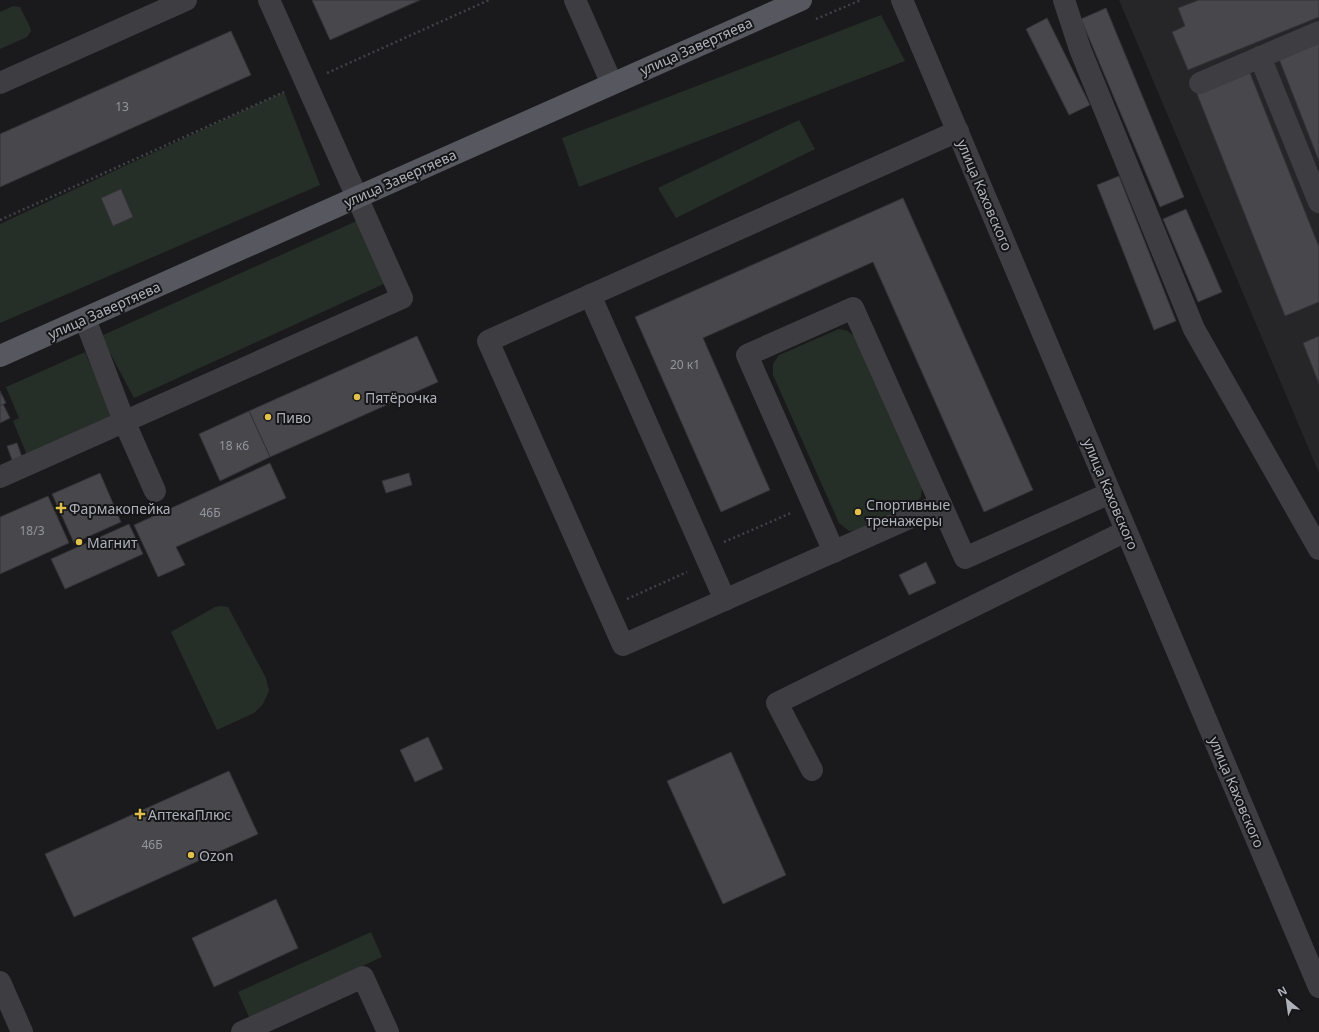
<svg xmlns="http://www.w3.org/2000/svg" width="1319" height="1032" font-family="'Noto Sans',sans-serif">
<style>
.built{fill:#262629}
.green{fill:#262e28}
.building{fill:#47474c;stroke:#343437}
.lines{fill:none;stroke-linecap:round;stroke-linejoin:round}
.path{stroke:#414247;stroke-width:2.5;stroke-dasharray:2 3;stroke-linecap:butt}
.minor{stroke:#3d3d42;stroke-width:22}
.major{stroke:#57585f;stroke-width:22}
.poi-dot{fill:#e1c14c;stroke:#151517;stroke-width:1.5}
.labels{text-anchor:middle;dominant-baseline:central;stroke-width:4;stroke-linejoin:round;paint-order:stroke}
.number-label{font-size:12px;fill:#94969e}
.street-label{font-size:14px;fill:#aeb0ba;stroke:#151517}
.poi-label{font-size:14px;fill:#aeb0ba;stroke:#151517;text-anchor:start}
</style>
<rect width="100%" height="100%" fill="#1a1a1c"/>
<path class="built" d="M1119 0H1319V473Z"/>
<g class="green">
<path d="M13 6 20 7 30 27 31 31 27 37 0 49V12Z"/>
<path d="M881 15 905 61 579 187 562 138Z"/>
<path d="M284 92 320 185 0 323V224Z"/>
<path d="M799 120 815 149 676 218 658 188Z"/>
<path d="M361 219 388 282 134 398 101 336Z"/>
<path d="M839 329 848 331 856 338 922 485 921 497 914 505 860 530 849 531 839 523 773 375V364L779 355Z"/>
<path d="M85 352 115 422 29 460 13 421 19 418 6 387Z"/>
<path d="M221 606 228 607 266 678 269 691 263 704 254 713 217 730 171 632 215 607Z"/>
<path d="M371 932 382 957 249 1017 238 992Z"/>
</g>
<g class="building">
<path d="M312 0H420L330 40Z"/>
<path d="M1199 0H1319V17L1188 70 1172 32 1185 26 1178 8Z"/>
<path d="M1106 8 1184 197 1160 207 1081 19Z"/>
<path d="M1047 18 1090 105 1069 115 1026 29Z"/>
<path d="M231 31 251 75 0 187V134Z"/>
<path d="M1319 43V161L1279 59Z"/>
<path d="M1250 73 1319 247V302L1285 316 1197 94Z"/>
<path d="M1119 176 1176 321 1154 330 1097 185Z"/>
<path d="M121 189 133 217 113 226 101 198Z"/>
<path d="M903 198 1033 490 984 512 873 262 703 338 770 490 721 512 635 317Z"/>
<path d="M1186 209 1222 292 1198 302 1163 219Z"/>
<path d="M417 336 438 382 270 457 249 411Z"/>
<path d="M1319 336V384L1303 343Z"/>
<path d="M0 391 6 403 0 406Z"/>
<path d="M3 404 10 418 0 423V406Z"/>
<path d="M249 411 270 457 220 481 199 434Z"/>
<path d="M17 443 22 457 12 460 7 446Z"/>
<path d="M270 463 286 498 176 547 185 565 158 577 134 525Z"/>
<path d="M100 473 121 522 74 543 52 494Z"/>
<path d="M409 473 412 485 386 493 382 481Z"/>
<path d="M48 496 69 543 0 574V517Z"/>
<path d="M129 524 143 554 65 589 51 559Z"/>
<path d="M926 562 936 583 909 595 899 575Z"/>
<path d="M428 737 443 769 415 782 400 750Z"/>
<path d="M731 752 786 875 723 904 667 781Z"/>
<path d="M229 771 258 834 74 917 45 854Z"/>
<path d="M276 899 298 948 214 987 192 938Z"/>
</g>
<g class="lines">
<g class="path">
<path d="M816 19 861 0"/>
<path d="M327 73 489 0"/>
<path d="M0 220 284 92"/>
<path d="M724 542 791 513"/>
<path d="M627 599 687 572"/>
</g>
<g class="minor">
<path d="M575 0 612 84"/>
<path d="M902 0 1319 987"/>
<path d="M1064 0 1080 49 1194 329 1319 549"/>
<path d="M1260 57 1319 202"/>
<path d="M0 83 186 0"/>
<path d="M1200 83 1319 32"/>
<path d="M590 295 725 600"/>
<path d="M85 319 124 421 155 491"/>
<path d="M0 477 402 298 269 0"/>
<path d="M941 504 623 645 488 341 958 131"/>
<path d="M834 552 747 355 853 308 965 558 1110 493"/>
<path d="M812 770 777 703 1126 531"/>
<path d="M0 982 22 1032"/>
<path d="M242 1032 363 977 388 1032"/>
</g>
<path class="major" d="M0 356 801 0"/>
</g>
<g class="poi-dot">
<circle cx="357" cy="397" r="4"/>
<circle cx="268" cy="417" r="4"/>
<path d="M59 502h4v4h4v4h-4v4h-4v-4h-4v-4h4z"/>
<circle cx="858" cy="512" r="4"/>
<circle cx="79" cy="542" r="4"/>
<path d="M138 808h4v4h4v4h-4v4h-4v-4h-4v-4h4z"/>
<circle cx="191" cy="855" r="4"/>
</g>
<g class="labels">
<g class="number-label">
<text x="122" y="106">13</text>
<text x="685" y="364">20 к1</text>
<text x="234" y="445">18 к6</text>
<text x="210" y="512">46Б</text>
<text x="32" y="530">18/3</text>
<text x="152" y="844">46Б</text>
</g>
<g class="street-label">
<text transform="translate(696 46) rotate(-24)">улица Завертяева</text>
<text transform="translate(400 178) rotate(-24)">улица Завертяева</text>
<text transform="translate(985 195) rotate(67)">улица Каховского</text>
<text transform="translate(104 310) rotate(-24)">улица Завертяева</text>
<text transform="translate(1111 494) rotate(67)">улица Каховского</text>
<text transform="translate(1237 792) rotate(67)">улица Каховского</text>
</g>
<g class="poi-label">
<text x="365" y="397">Пятёрочка</text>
<text x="276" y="417">Пиво</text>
<text x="866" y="504">Спортивные<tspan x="866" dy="16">тренажеры</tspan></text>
<text x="69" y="508">Фармакопейка</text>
<text x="87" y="542">Магнит</text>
<text x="148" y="814">АптекаПлюс</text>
<text x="199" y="855">Ozon</text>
</g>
</g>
<g transform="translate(1287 1000) rotate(331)" stroke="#151517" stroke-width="3" paint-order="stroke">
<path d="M0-3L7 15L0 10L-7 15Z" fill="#aeb0ba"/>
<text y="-6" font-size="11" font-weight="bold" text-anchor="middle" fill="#aeb0ba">N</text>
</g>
</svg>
